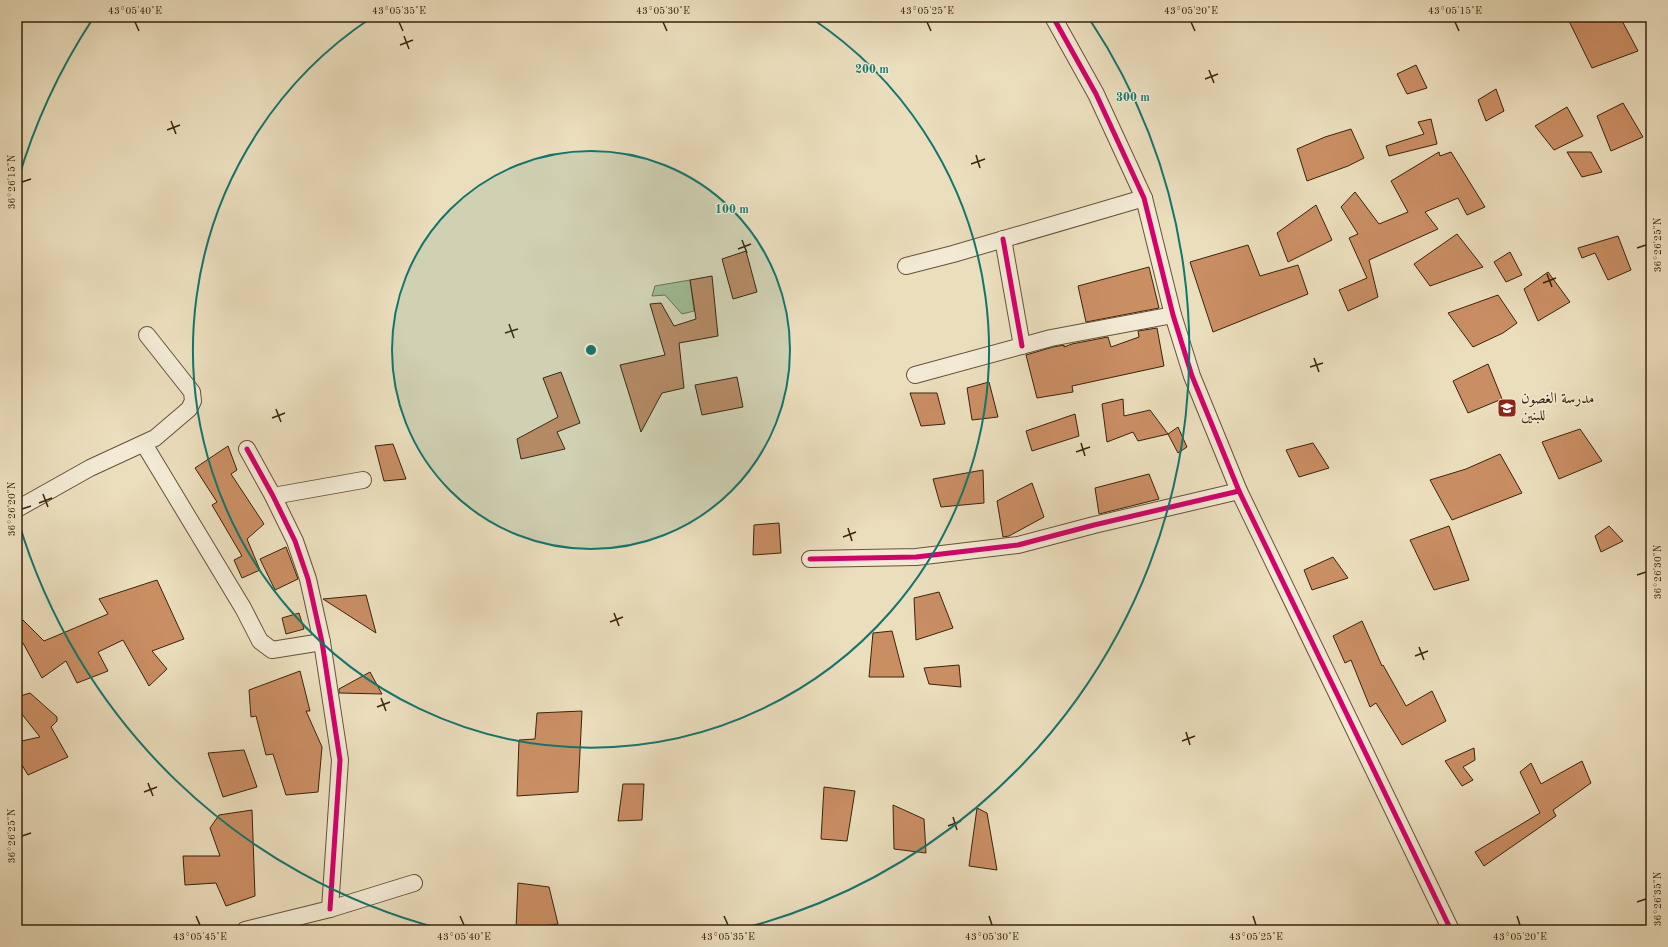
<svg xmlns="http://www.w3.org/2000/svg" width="1668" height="947" font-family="'Old Standard TT',Amiri,serif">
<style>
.green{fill:#b1c296;stroke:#767250}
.building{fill:#ca8e63;stroke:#3a230b}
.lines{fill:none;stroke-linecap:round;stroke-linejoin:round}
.minor-casing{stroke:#665238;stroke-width:18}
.minor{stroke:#f2ead4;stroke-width:16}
.cycleway-casing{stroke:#f2ead4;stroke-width:8}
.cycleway{stroke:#d6006c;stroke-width:5}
.ticks{fill:none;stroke:#3a230b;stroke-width:1.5}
.ring{fill:none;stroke:#0f766e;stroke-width:2}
.labels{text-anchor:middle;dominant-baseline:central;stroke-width:3;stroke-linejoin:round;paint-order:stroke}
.poi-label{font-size:15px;fill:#3a230b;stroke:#f2ead4;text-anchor:start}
.centre{fill:#0f766e;stroke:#f2ead4;stroke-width:2}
.ring-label{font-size:12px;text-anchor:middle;font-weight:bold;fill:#0f766e;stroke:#f2ead4;stroke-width:3;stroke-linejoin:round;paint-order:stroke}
.neatline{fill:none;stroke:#3a230b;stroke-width:1.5}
.ticks-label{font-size:10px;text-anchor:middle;fill:#3a230b}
</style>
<rect width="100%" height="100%" fill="#ebdebd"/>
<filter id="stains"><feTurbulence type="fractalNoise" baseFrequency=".005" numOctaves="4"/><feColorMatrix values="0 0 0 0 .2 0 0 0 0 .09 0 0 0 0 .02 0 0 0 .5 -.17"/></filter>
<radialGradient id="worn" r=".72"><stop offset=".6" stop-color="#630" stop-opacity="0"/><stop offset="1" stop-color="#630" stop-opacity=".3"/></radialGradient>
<path class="green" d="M690 280 694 311 682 314 665 295 652 296 655 286Z"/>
<g class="building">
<path d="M1567 17H1620L1638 51 1592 68Z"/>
<path d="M1416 65 1427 88 1407 94 1397 74Z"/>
<path d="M1496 89 1504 111 1486 121 1478 100Z"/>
<path d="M1623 103 1643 137 1611 151 1597 116Z"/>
<path d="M1567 107 1583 136 1554 150 1535 126Z"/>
<path d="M1431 119 1437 144 1389 156 1386 146 1424 134 1418 122Z"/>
<path d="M1351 129 1364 158 1348 166 1307 181 1297 149 1325 137Z"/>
<path d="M1439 152 1440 156 1451 152 1485 207 1467 215 1458 198 1425 212 1438 229 1369 260 1378 297 1348 311 1339 290 1367 278 1349 238 1358 234 1341 207 1355 192 1379 224 1408 212 1391 181Z"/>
<path d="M1567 152H1591L1602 172 1582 177Z"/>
<path d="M1316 205 1332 240 1288 262 1277 233Z"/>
<path d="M1457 234 1483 267 1430 286 1414 264Z"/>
<path d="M1618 236 1631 270 1608 280 1595 253 1582 258 1578 248Z"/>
<path d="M1248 245 1260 276 1298 265 1308 294 1213 332 1190 262Z"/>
<path d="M746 251 757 292 733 299 722 259Z"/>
<path d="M1510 252 1522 275 1506 282 1494 262Z"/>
<path d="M1149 267 1159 308 1086 322 1078 286Z"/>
<path d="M1548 272 1570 302 1538 321 1524 289Z"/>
<path d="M712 276 718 336 679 343 684 388 662 393 641 432 620 365 665 355 650 304 661 303 674 326 696 319 690 280Z"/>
<path d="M1498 295 1517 323 1503 333 1473 347 1448 313Z"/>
<path d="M1157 328 1164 366 1072 386 1073 392 1037 398 1026 355 1053 347 1064 345V347L1072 344 1108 337 1111 347 1139 337 1138 331Z"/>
<path d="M1488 364 1502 399 1468 413 1453 381Z"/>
<path d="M561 372 580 423 557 432 565 449 521 459 517 439 558 417 543 378Z"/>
<path d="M737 377 743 407 702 415 695 385Z"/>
<path d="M989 382 998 417 972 420 967 388Z"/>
<path d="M910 393H937L945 424 921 426Z"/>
<path d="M1123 399 1124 416 1150 410 1168 434 1138 441 1133 432 1107 442 1102 404Z"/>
<path d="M1075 414 1079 436 1032 451 1026 431Z"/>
<path d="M1178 427 1187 447 1178 453 1168 434Z"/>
<path d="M1580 429 1602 461 1559 479 1542 442Z"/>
<path d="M1313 443 1329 468 1299 477 1286 450Z"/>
<path d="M393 444 406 479 384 481 375 446Z"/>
<path d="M228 446 237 470 231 474 264 524 247 539 260 570 242 578 234 560 242 556 212 505 217 502 195 468Z"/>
<path d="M1500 454 1522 493 1452 520 1430 480 1466 469Z"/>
<path d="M983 470 984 503 941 507 933 479Z"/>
<path d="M1149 474 1159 499 1099 514 1095 488Z"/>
<path d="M1032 483 1044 517 1009 536 1003 537 997 501Z"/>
<path d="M779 523 781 553 753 555 754 525Z"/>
<path d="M1449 526 1469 580 1434 590 1410 540Z"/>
<path d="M1609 526 1623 541 1601 552 1595 536Z"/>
<path d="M286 547 298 579 275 590 260 559Z"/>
<path d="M1333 557 1348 578 1312 590 1304 570Z"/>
<path d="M157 580 184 639 152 651 167 669 149 686 123 640 98 652 108 671 77 683 66 661 42 678 23 643 17 648V624L23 620 44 641 108 614 99 599Z"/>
<path d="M939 592 953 628 916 640 914 598Z"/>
<path d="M366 595 376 633 323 599Z"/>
<path d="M299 613 304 629 286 634 282 618Z"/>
<path d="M1362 621 1382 666 1383 665 1406 706 1432 691 1446 721 1402 745 1376 703 1370 707 1351 660 1345 663 1333 636Z"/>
<path d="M892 631 904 677H869L873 633Z"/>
<path d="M959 665 961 687 929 684 924 668Z"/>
<path d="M300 671 310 711H306L322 747 318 792 286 795 273 754 266 755 256 716 251 717 249 690Z"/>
<path d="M370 672 382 694 339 693V689Z"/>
<path d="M30 693 57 717V721L51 727 68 757 28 775 17 757V742L40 737 17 708V697Z"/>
<path d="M582 711 578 792 517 796 519 740 535 739 537 713Z"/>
<path d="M1474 748 1475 760 1463 767 1473 780 1462 786 1445 761Z"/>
<path d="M244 750 257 787 223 797 208 753Z"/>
<path d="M1582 761 1591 783 1553 810 1556 816 1484 866 1475 852 1540 813 1520 772 1531 763 1541 784Z"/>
<path d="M623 784H644L642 820 618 821Z"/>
<path d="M824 787 855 791 847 841 821 839Z"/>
<path d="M893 805 924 819 926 853 894 849Z"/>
<path d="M977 808 987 813 997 870 969 866Z"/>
<path d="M252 810 255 896 226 906 216 883 185 885 183 856H220L210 828 219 815Z"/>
<path d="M518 883 549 887 558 924 516 929Z"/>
</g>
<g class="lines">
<defs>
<g id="minor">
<path d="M1053 17 1096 94 1144 198 1173 315 1192 376 1239 491 1451 930"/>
<path d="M1003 239 1022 346"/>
<path d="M906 266 953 254 1144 198"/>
<path d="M915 375 1051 338 1173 315"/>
<path d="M144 444 243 608 260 641 272 650 322 642"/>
<path d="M247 449 273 496 295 541 308 579 322 642 340 760 330 909"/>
<path d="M273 496 363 480"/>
<path d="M17 509 90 468 155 438 189 409 193 401 192 392 147 335"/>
<path d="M810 559 916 557 1018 545 1094 525 1239 491"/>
<path d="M245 930 330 909 414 883"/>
</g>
</defs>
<use href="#minor" class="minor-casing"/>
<use href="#minor" class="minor"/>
<defs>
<g id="cycleway">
<path d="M1053 17 1096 94 1144 198 1173 315 1192 376 1239 491 1451 930"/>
<path d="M1003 239 1022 346"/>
<path d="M247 449 273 496 295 541 308 579 322 642 340 760 330 909"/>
<path d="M810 559 916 557 1018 545 1094 525 1239 491"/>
</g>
</defs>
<use href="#cycleway" class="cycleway-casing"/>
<use href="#cycleway" class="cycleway"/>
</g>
<path class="ticks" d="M135 22 139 31M399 22 403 31M663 22 667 31M927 22 931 31M1191 22 1195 31M1455 22 1459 31M404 36 409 49M400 45 413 40M1209 70 1214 83M1205 79 1218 74M171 121 176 134M167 130 180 125M976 155 980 168M971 164 985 159M22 182 31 179M742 240 747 253M1637 248 1646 245M738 249 751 244M1547 274 1552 287M1543 283 1556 278M509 324 514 338M505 333 518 329M1314 358 1319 372M1310 367 1323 363M276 409 281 422M272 418 285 413M1081 443 1085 456M1076 452 1090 447M43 494 48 507M39 503 52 498M22 509 31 506M848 528 852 541M843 537 856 532M1637 575 1646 572M614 613 619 626M610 622 623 617M1419 647 1424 660M1415 656 1428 651M381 698 386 711M377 707 390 702M1186 732 1190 745M1182 741 1195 736M148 783 153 796M144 792 157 787M953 817 957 830M948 826 961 821M22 836 31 833M1637 902 1646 899M196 916 200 925M460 916 464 925M724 916 728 925M989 916 992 925M1253 916 1256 925M1517 916 1520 925"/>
<circle cx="591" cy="350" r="199" fill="#0f766e" fill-opacity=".12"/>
<g class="ring">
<circle cx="591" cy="350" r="199"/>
<path d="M811 18A398 398 0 1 1 371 18"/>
<path d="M441 929A598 598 0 0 1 18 520M18 180A598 598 0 0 1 92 20M1090 20A598 598 0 0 1 741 929"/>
</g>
<defs>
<symbol id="school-square" viewBox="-11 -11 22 22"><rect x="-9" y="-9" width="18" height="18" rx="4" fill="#8f2418" stroke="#f2ead4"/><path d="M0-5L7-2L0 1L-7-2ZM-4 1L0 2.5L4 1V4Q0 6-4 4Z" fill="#fff"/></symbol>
</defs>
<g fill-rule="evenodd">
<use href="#school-square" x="1496" y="397" width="22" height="22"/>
</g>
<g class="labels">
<g class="poi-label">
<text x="1521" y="399">مدرسة الغصون<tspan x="1521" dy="17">للبنين</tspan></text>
</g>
</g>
<circle cx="591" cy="350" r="6" class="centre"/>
<g class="ring-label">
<text x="872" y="73">200 m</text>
<text x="1133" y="101">300 m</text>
<text x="732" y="213">100 m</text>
</g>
<rect width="1668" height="947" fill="none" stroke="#ebdebd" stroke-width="44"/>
<rect x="22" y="22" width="1624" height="903" class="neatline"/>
<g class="ticks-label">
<text x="135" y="14">43°05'40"E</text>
<text x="399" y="14">43°05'35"E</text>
<text x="663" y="14">43°05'30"E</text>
<text x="927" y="14">43°05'25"E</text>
<text x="1191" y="14">43°05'20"E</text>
<text x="1455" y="14">43°05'15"E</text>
<text transform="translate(11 182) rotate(-90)" y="4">36°26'15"N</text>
<text transform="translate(1657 245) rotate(-90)" y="4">36°26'25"N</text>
<text transform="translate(11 509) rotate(-90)" y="4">36°26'20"N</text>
<text transform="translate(1657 572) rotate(-90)" y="4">36°26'30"N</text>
<text transform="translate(11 836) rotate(-90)" y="4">36°26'25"N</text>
<text transform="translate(1657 899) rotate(-90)" y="4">36°26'35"N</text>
<text x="200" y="940">43°05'45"E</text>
<text x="464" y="940">43°05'40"E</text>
<text x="728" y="940">43°05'35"E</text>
<text x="992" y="940">43°05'30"E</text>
<text x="1256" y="940">43°05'25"E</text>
<text x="1520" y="940">43°05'20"E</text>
</g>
<rect width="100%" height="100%" filter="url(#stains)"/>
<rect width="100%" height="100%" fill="url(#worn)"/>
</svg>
